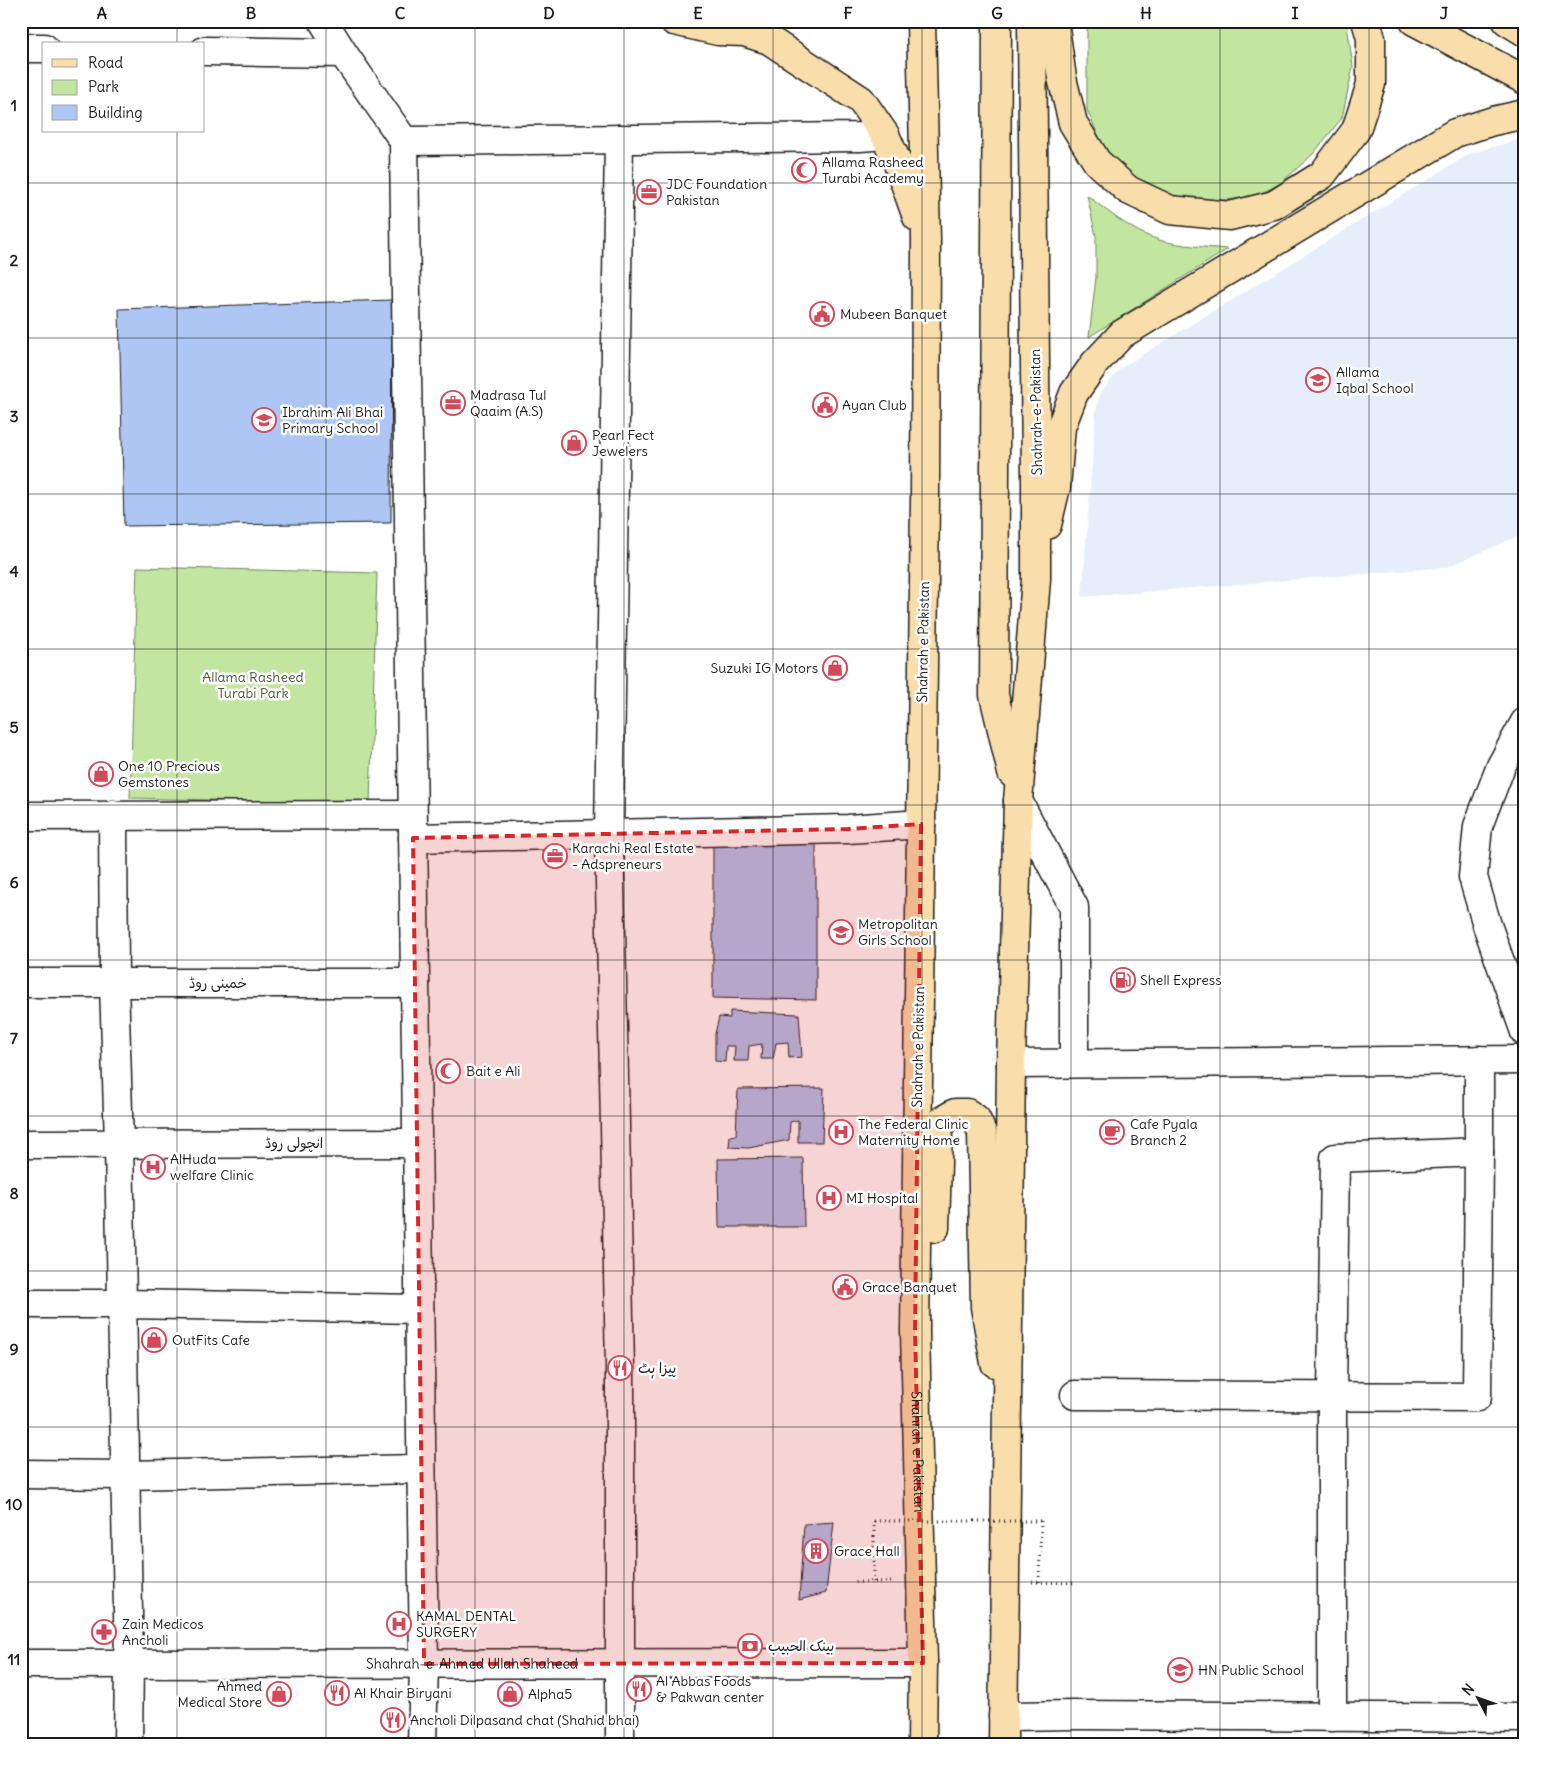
<svg xmlns="http://www.w3.org/2000/svg" width="1546" height="1765" font-family="Delius,'Playpen Sans Arabic',sans-serif">
<style>
.built{fill:#e6eefb}
.green{fill:#c2e6a0;stroke:#6f815e}
.building{fill:#adc6f3;stroke:#1c1c1c}
.lines{fill:none;stroke-linecap:round;stroke-linejoin:round}
.minor-casing{stroke:#1c1c1c;stroke-width:31}
.major-casing{stroke:#1c1c1c;stroke-width:31}
.highway-casing{stroke:#1c1c1c;stroke-width:31}
.path{stroke:#1c1c1c;stroke-width:3;stroke-dasharray:1 4;stroke-linecap:butt}
.minor{stroke:#fff;stroke-width:28}
.major{stroke:#f9deab;stroke-width:28}
.highway{stroke:#f9deab;stroke-width:28}
.path-bridge{stroke:#1c1c1c;stroke-width:3;stroke-dasharray:1 4;stroke-linecap:butt}
.marked{fill:#d62828;fill-opacity:0.2;stroke:#d62828;stroke-width:4;stroke-dasharray:10 6;stroke-linejoin:round}
.grid{fill:none;stroke:#1c1c1c;stroke-width:1;stroke-opacity:0.55}
.labels{text-anchor:middle;dominant-baseline:central;stroke-width:5;stroke-linejoin:round;paint-order:stroke}
.poi-label{font-size:14px;fill:#1c1c1c;stroke:#fff;text-anchor:start}
.street-label{font-size:14px;fill:#1c1c1c;stroke:#fff}
.park-label{font-size:14px;fill:#4e5944;stroke:#fff}
.neatline{fill:none;stroke:#1c1c1c;stroke-width:2}
.grid-label{font-size:16px;text-anchor:middle;font-weight:bold;fill:#1c1c1c}
</style>
<rect width="100%" height="100%" fill="#fff"/>
<filter id="ink" filterUnits="userSpaceOnUse"><feTurbulence type="fractalNoise" baseFrequency=".02" numOctaves="2"/><feDisplacementMap in="SourceGraphic" scale="10" xChannelSelector="R" yChannelSelector="G"/><feConvolveMatrix kernelMatrix="1 2 1 2 8 2 1 2 1" color-interpolation-filters="sRGB"/></filter>
<g filter="url(#ink)">
<path class="built" d="M1525 138V533L1447 567 1082 597 1096 410 1101 392 1121 368 1471 153Z"/>
<g class="green">
<path d="M1087 21H1345L1347 24 1353 67 1342 118 1314 153 1280 184 1255 196 1226 200H1187L1155 191 1123 170 1103 146 1087 110Z"/>
<path d="M1087 195C1108 212 1133 232 1159 240 1181 246 1206 247 1228 249L1089 337 1096 277V236Z"/>
<path d="M137 567 377 573 370 804 130 798Z"/>
</g>
<g class="building">
<path d="M194 21H269L264 26Z"/>
<path d="M392 300 391 523 124 526 119 309Z"/>
<path d="M816 838V1000L713 998V844Z"/>
<path d="M730 1011 799 1014 802 1057 789 1058 788 1042 776 1043 773 1059H761L762 1044 749 1046 748 1061H734L735 1046H726L725 1062 715 1061V1034L719 1017 730 1018Z"/>
<path d="M824 1088 822 1142H798V1120L790 1122 789 1140 749 1148 729 1147 730 1136 736 1135 738 1089Z"/>
<path d="M803 1158 804 1227H719L718 1159Z"/>
<path d="M834 1522 826 1593 799 1600 804 1524Z"/>
</g>
<g class="lines">
<defs>
<g id="minor">
<path d="M323 21 343 53 404 141 860 137 885 135"/>
<path d="M21 48H44"/>
<path d="M204 51 343 53"/>
<path d="M619 139 609 834 620 1368V1744"/>
<path d="M404 141 424 1664 422 1744"/>
<path d="M1525 722 1501 766 1478 826 1473 877 1487 925 1525 1032"/>
<path d="M1018 801 1074 907V1063"/>
<path d="M113 815 114 983 119 1144 129 1664 128 1744"/>
<path d="M21 816 412 815"/>
<path d="M413 838 848 829 921 824"/>
<path d="M21 983H415"/>
<path d="M1011 1064 1525 1060"/>
<path d="M21 1144 417 1143"/>
<path d="M21 1304H122L419 1309"/>
<path d="M1075 1395 1477 1397 1479 1152"/>
<path d="M21 1474 125 1475 421 1469"/>
<path id="s1" d="M21 1664 923 1663"/>
<path d="M1003 1716 1074 1715 1525 1718"/>
<path d="M1332 1717V1396L1335 1158 1479 1152V1060"/>
</g>
<g id="major">
<path d="M1414 21 1525 80"/>
<path d="M1507 21 1525 32"/>
</g>
<g id="highway">
<path d="M674 21 718 31 744 32 769 40 861 100 885 135 898 164 917 217"/>
<path id="s2" d="M921 21 926 240 925 500 915 1331 923 1663 922 1744"/>
<path d="M997 21 994 695 1012 773"/>
<path d="M1054 21 1062 78 1073 123 1097 162 1128 190 1170 210 1230 216 1274 205 1322 175 1356 130 1371 84V38L1366 21"/>
<path d="M1047 525 1056 487 1061 427 1074 393 1095 363 1122 334 1455 133 1493 121 1525 114"/>
<path d="M935 1228 938 1131 943 1120 955 1113H967L976 1119 982 1132 985 1307 995 1363"/>
<path d="M1003 1744 1011 1064 1018 801 1036 579V480L1032 21"/>
</g>
</defs>
<use href="#minor" class="minor-casing"/>
<use href="#major" class="major-casing"/>
<use href="#highway" class="highway-casing"/>
<g class="path">
<path d="M874 1521V1582"/>
<path d="M855 1582H894"/>
<path d="M1032 1582 1074 1583"/>
<path d="M1039 1582 1041 1521"/>
</g>
<use href="#minor" class="minor"/>
<use href="#major" class="major"/>
<use href="#highway" class="highway"/>
<path class="path-bridge" d="M874 1521H1041"/>
</g>
</g>
<path class="marked" d="M921 824 915 1331 923 1663 424 1664 413 838 848 829Z"/>
<path class="grid" d="M177 21V44M326 21V1744M475 21V1744M624 21V1744M773 21V1744M922 21V1744M1071 21V1744M1220 21V1744M1369 21V1744M177 131V1744M21 183H1525M21 338H1525M21 494H1525M21 649H1525M21 805H1525M21 960H1525M21 1116H1525M21 1271H1525M21 1427H1525M21 1582H1525"/>
<defs>
<symbol id="mosque-ring" viewBox="-11 -11 22 22"><circle r="9.5" fill="#fff" stroke="#d1495b" stroke-width="1.5"/><path d="M3.5-4.9A6 6 0 1 0 3.5 4.9A5 5 0 1 1 3.5-4.9Z" fill="#d1495b"/></symbol>
<symbol id="office-ring" viewBox="-11 -11 22 22"><circle r="9.5" fill="#fff" stroke="#d1495b" stroke-width="1.5"/><path d="M-6-3h4V-5.5h4V-3h4V5H-6ZM-1-4.5V-3h2v-1.5ZM-6 0V1H6V0Z" fill="#d1495b"/></symbol>
<symbol id="civic-ring" viewBox="-11 -11 22 22"><circle r="9.5" fill="#fff" stroke="#d1495b" stroke-width="1.5"/><path d="M-.6-6.5H3V-4.5H.6V-3L4-1V1h2V6H-6V1h2V-1L-.6-3ZM-1.2 2.5V6h2.4V2.5Z" fill="#d1495b"/></symbol>
<symbol id="school-ring" viewBox="-11 -11 22 22"><circle r="9.5" fill="#fff" stroke="#d1495b" stroke-width="1.5"/><path d="M0-5L7-2L0 1L-7-2ZM-4 1L0 2.5L4 1V4Q0 6-4 4Z" fill="#d1495b"/></symbol>
<symbol id="shop-ring" viewBox="-11 -11 22 22"><circle r="9.5" fill="#fff" stroke="#d1495b" stroke-width="1.5"/><path d="M-5-2.5h2.3a2.7 3.5 0 0 1 5.4 0H5L5.5 6h-11ZM-1.5-2.5h3a1.5 2.3 0 0 0-3 0Z" fill="#d1495b"/></symbol>
<symbol id="fuel-ring" viewBox="-11 -11 22 22"><circle r="9.5" fill="#fff" stroke="#d1495b" stroke-width="1.5"/><path d="M-5.5-6h7V0h2V4h1.3V-2.5L3-4.5l.8-.8L6-3V5H2.5V1h-1V6h-7ZM-4.2-4.7v3.2H.2V-4.7Z" fill="#d1495b"/></symbol>
<symbol id="hospital-ring" viewBox="-11 -11 22 22"><circle r="9.5" fill="#fff" stroke="#d1495b" stroke-width="1.5"/><path d="M-5-5h3v3.5h4V-5h3V5h-3V1.5h-4V5h-3Z" fill="#d1495b"/></symbol>
<symbol id="cafe-ring" viewBox="-11 -11 22 22"><circle r="9.5" fill="#fff" stroke="#d1495b" stroke-width="1.5"/><path d="M-5.5-4.5H6V0H3Q3 3.5 0 3.5H-2.5Q-5.5 3.5-5.5 0ZM3-3.2v2h1.7v-2ZM-6 4.5H4V6H-6Z" fill="#d1495b"/></symbol>
<symbol id="restaurant-ring" viewBox="-11 -11 22 22"><circle r="9.5" fill="#fff" stroke="#d1495b" stroke-width="1.5"/><path d="M-5-6h1v4h1v-4h1v4h1v-4h1v5L-1.5 .5V6h-2V.5L-5-1ZM5-6V6H3V1.5H1.5Q1.5-4 5-6Z" fill="#d1495b"/></symbol>
<symbol id="building-ring" viewBox="-11 -11 22 22"><circle r="9.5" fill="#fff" stroke="#d1495b" stroke-width="1.5"/><path d="M-4-6H4V6H1V3H-1V6H-4ZM-2.5-4.3h1.7v1.8h-1.7ZM.8-4.3h1.7v1.8H.8ZM-2.5-1h1.7V.8h-1.7ZM.8-1h1.7V.8H.8Z" fill="#d1495b"/></symbol>
<symbol id="pharmacy-ring" viewBox="-11 -11 22 22"><circle r="9.5" fill="#fff" stroke="#d1495b" stroke-width="1.5"/><path d="M-2-6h4v4h4v4h-4v4h-4v-4h-4v-4h4Z" fill="#d1495b"/></symbol>
<symbol id="bank-ring" viewBox="-11 -11 22 22"><circle r="9.5" fill="#fff" stroke="#d1495b" stroke-width="1.5"/><path d="M-6-4H6V4H-6ZM0-2.3a2.3 2.3 0 1 0 0 4.6a2.3 2.3 0 1 0 0-4.6Z" fill="#d1495b"/></symbol>
</defs>
<g fill-rule="evenodd">
<use href="#mosque-ring" x="790" y="156" width="28" height="28"/>
<use href="#office-ring" x="635" y="178" width="28" height="28"/>
<use href="#civic-ring" x="808" y="300" width="28" height="28"/>
<use href="#school-ring" x="1304" y="366" width="28" height="28"/>
<use href="#office-ring" x="439" y="389" width="28" height="28"/>
<use href="#civic-ring" x="811" y="391" width="28" height="28"/>
<use href="#school-ring" x="250" y="406" width="28" height="28"/>
<use href="#shop-ring" x="560" y="429" width="28" height="28"/>
<use href="#shop-ring" x="821" y="654" width="28" height="28"/>
<use href="#shop-ring" x="87" y="760" width="28" height="28"/>
<use href="#office-ring" x="541" y="842" width="28" height="28"/>
<use href="#school-ring" x="827" y="918" width="28" height="28"/>
<use href="#fuel-ring" x="1109" y="966" width="28" height="28"/>
<use href="#mosque-ring" x="434" y="1057" width="28" height="28"/>
<use href="#hospital-ring" x="827" y="1118" width="28" height="28"/>
<use href="#cafe-ring" x="1098" y="1118" width="28" height="28"/>
<use href="#hospital-ring" x="139" y="1153" width="28" height="28"/>
<use href="#hospital-ring" x="815" y="1184" width="28" height="28"/>
<use href="#civic-ring" x="831" y="1273" width="28" height="28"/>
<use href="#shop-ring" x="140" y="1326" width="28" height="28"/>
<use href="#restaurant-ring" x="606" y="1354" width="28" height="28"/>
<use href="#building-ring" x="802" y="1537" width="28" height="28"/>
<use href="#hospital-ring" x="385" y="1610" width="28" height="28"/>
<use href="#pharmacy-ring" x="90" y="1618" width="28" height="28"/>
<use href="#bank-ring" x="736" y="1632" width="28" height="28"/>
<use href="#school-ring" x="1166" y="1656" width="28" height="28"/>
<use href="#restaurant-ring" x="625" y="1675" width="28" height="28"/>
<use href="#restaurant-ring" x="323" y="1679" width="28" height="28"/>
<use href="#shop-ring" x="265" y="1680" width="28" height="28"/>
<use href="#shop-ring" x="496" y="1680" width="28" height="28"/>
<use href="#restaurant-ring" x="379" y="1706" width="28" height="28"/>
</g>
<g class="labels">
<g class="poi-label">
<text x="822" y="162">Allama Rasheed<tspan x="822" dy="16">Turabi Academy</tspan></text>
<text x="666" y="184">JDC Foundation<tspan x="666" dy="16">Pakistan</tspan></text>
<text x="840" y="314">Mubeen Banquet</text>
<text x="1336" y="372">Allama<tspan x="1336" dy="16">Iqbal School</tspan></text>
<text x="470" y="395">Madrasa Tul<tspan x="470" dy="16">Qaaim (A.S)</tspan></text>
<text x="842" y="405">Ayan Club</text>
<text x="282" y="412">Ibrahim Ali Bhai<tspan x="282" dy="16">Primary School</tspan></text>
<text x="592" y="435">Pearl Fect<tspan x="592" dy="16">Jewelers</tspan></text>
<text x="818" y="668" text-anchor="end">Suzuki IG Motors</text>
<text x="118" y="766">One 10 Precious<tspan x="118" dy="16">Gemstones</tspan></text>
<text x="572" y="848">Karachi Real Estate<tspan x="572" dy="16">- Adspreneurs</tspan></text>
<text x="858" y="924">Metropolitan<tspan x="858" dy="16">Girls School</tspan></text>
<text x="1140" y="980">Shell Express</text>
<text x="466" y="1071">Bait e Ali</text>
<text x="858" y="1124">The Federal Clinic<tspan x="858" dy="16">Maternity Home</tspan></text>
<text x="1130" y="1124">Cafe Pyala<tspan x="1130" dy="16">Branch 2</tspan></text>
<text x="170" y="1159">AlHuda<tspan x="170" dy="16">welfare Clinic</tspan></text>
<text x="846" y="1198">MI Hospital</text>
<text x="862" y="1287">Grace Banquet</text>
<text x="172" y="1340">OutFits Cafe</text>
<text x="638" y="1368">پیزا ہٹ</text>
<text x="834" y="1551">Grace Hall</text>
<text x="416" y="1616">KAMAL DENTAL<tspan x="416" dy="16">SURGERY</tspan></text>
<text x="122" y="1624">Zain Medicos<tspan x="122" dy="16">Ancholi</tspan></text>
<text x="768" y="1646">بينک الحبيب</text>
<text x="1198" y="1670">HN Public School</text>
<text x="656" y="1681">Al Abbas Foods<tspan x="656" dy="16">&amp; Pakwan center</tspan></text>
<text x="262" y="1686" text-anchor="end">Ahmed<tspan x="262" dy="16">Medical Store</tspan></text>
<text x="354" y="1693">Al Khair Biryani</text>
<text x="528" y="1694">Alpha5</text>
<text x="410" y="1720">Ancholi Dilpasand chat (Shahid bhai)</text>
</g>
<g class="street-label">
<text transform="translate(1036 412) rotate(-91)">Shahrah-e-Pakistan</text>
<text transform="translate(923 642) rotate(-89)">Shahrah e Pakistan</text>
<text x="218" y="983">خمینی روڈ</text>
<text transform="translate(918 1047) rotate(-89)">Shahrah e Pakistan</text>
<text x="294" y="1143">انچولی روڈ</text>
<text stroke="none"><textPath href="#s2" startOffset="1431">Shahrah e Pakistan</textPath></text>
<text stroke="none"><textPath href="#s1" startOffset="451">Shahrah-e-Ahmed Ullah Shaheed</textPath></text>
</g>
<g class="park-label">
<text x="253" y="677">Allama Rasheed<tspan x="253" dy="16">Turabi Park</tspan></text>
</g>
</g>
<rect width="1546" height="1765" fill="none" stroke="#fff" stroke-width="55"/>
<rect x="42" y="42" width="162" height="90" fill="#ffffff" stroke="#a4a4a4"/>
<rect x="52" y="59" width="25" height="8" fill="#f9deab" stroke="#a4a4a4"/>
<text x="88" y="68" font-size="15" fill="#1c1c1c">Road</text>
<rect x="52" y="80" width="25" height="15" fill="#c2e6a0" stroke="#a4a4a4"/>
<text x="88" y="92" font-size="15" fill="#1c1c1c">Park</text>
<rect x="52" y="105" width="25" height="15" fill="#adc6f3" stroke="#a4a4a4"/>
<text x="88" y="118" font-size="15" fill="#1c1c1c">Building</text>
<g transform="translate(1478 1698) rotate(311)" stroke="#ffffff" stroke-width="4" paint-order="stroke">
<path d="M0-4L9 19L0 12L-9 19Z" fill="#1c1c1c"/>
<text y="-8" font-size="14" font-weight="bold" text-anchor="middle" fill="#1c1c1c">N</text>
</g>
<rect x="28" y="28" width="1490" height="1710" class="neatline"/>
<g class="grid-label">
<text x="102" y="19">A</text>
<text x="251" y="19">B</text>
<text x="400" y="19">C</text>
<text x="549" y="19">D</text>
<text x="698" y="19">E</text>
<text x="848" y="19">F</text>
<text x="997" y="19">G</text>
<text x="1146" y="19">H</text>
<text x="1295" y="19">I</text>
<text x="1444" y="19">J</text>
<text x="14" y="111">1</text>
<text x="14" y="266">2</text>
<text x="14" y="422">3</text>
<text x="14" y="577">4</text>
<text x="14" y="733">5</text>
<text x="14" y="888">6</text>
<text x="14" y="1044">7</text>
<text x="14" y="1199">8</text>
<text x="14" y="1355">9</text>
<text x="14" y="1510">10</text>
<text x="14" y="1665">11</text>
</g>
</svg>
